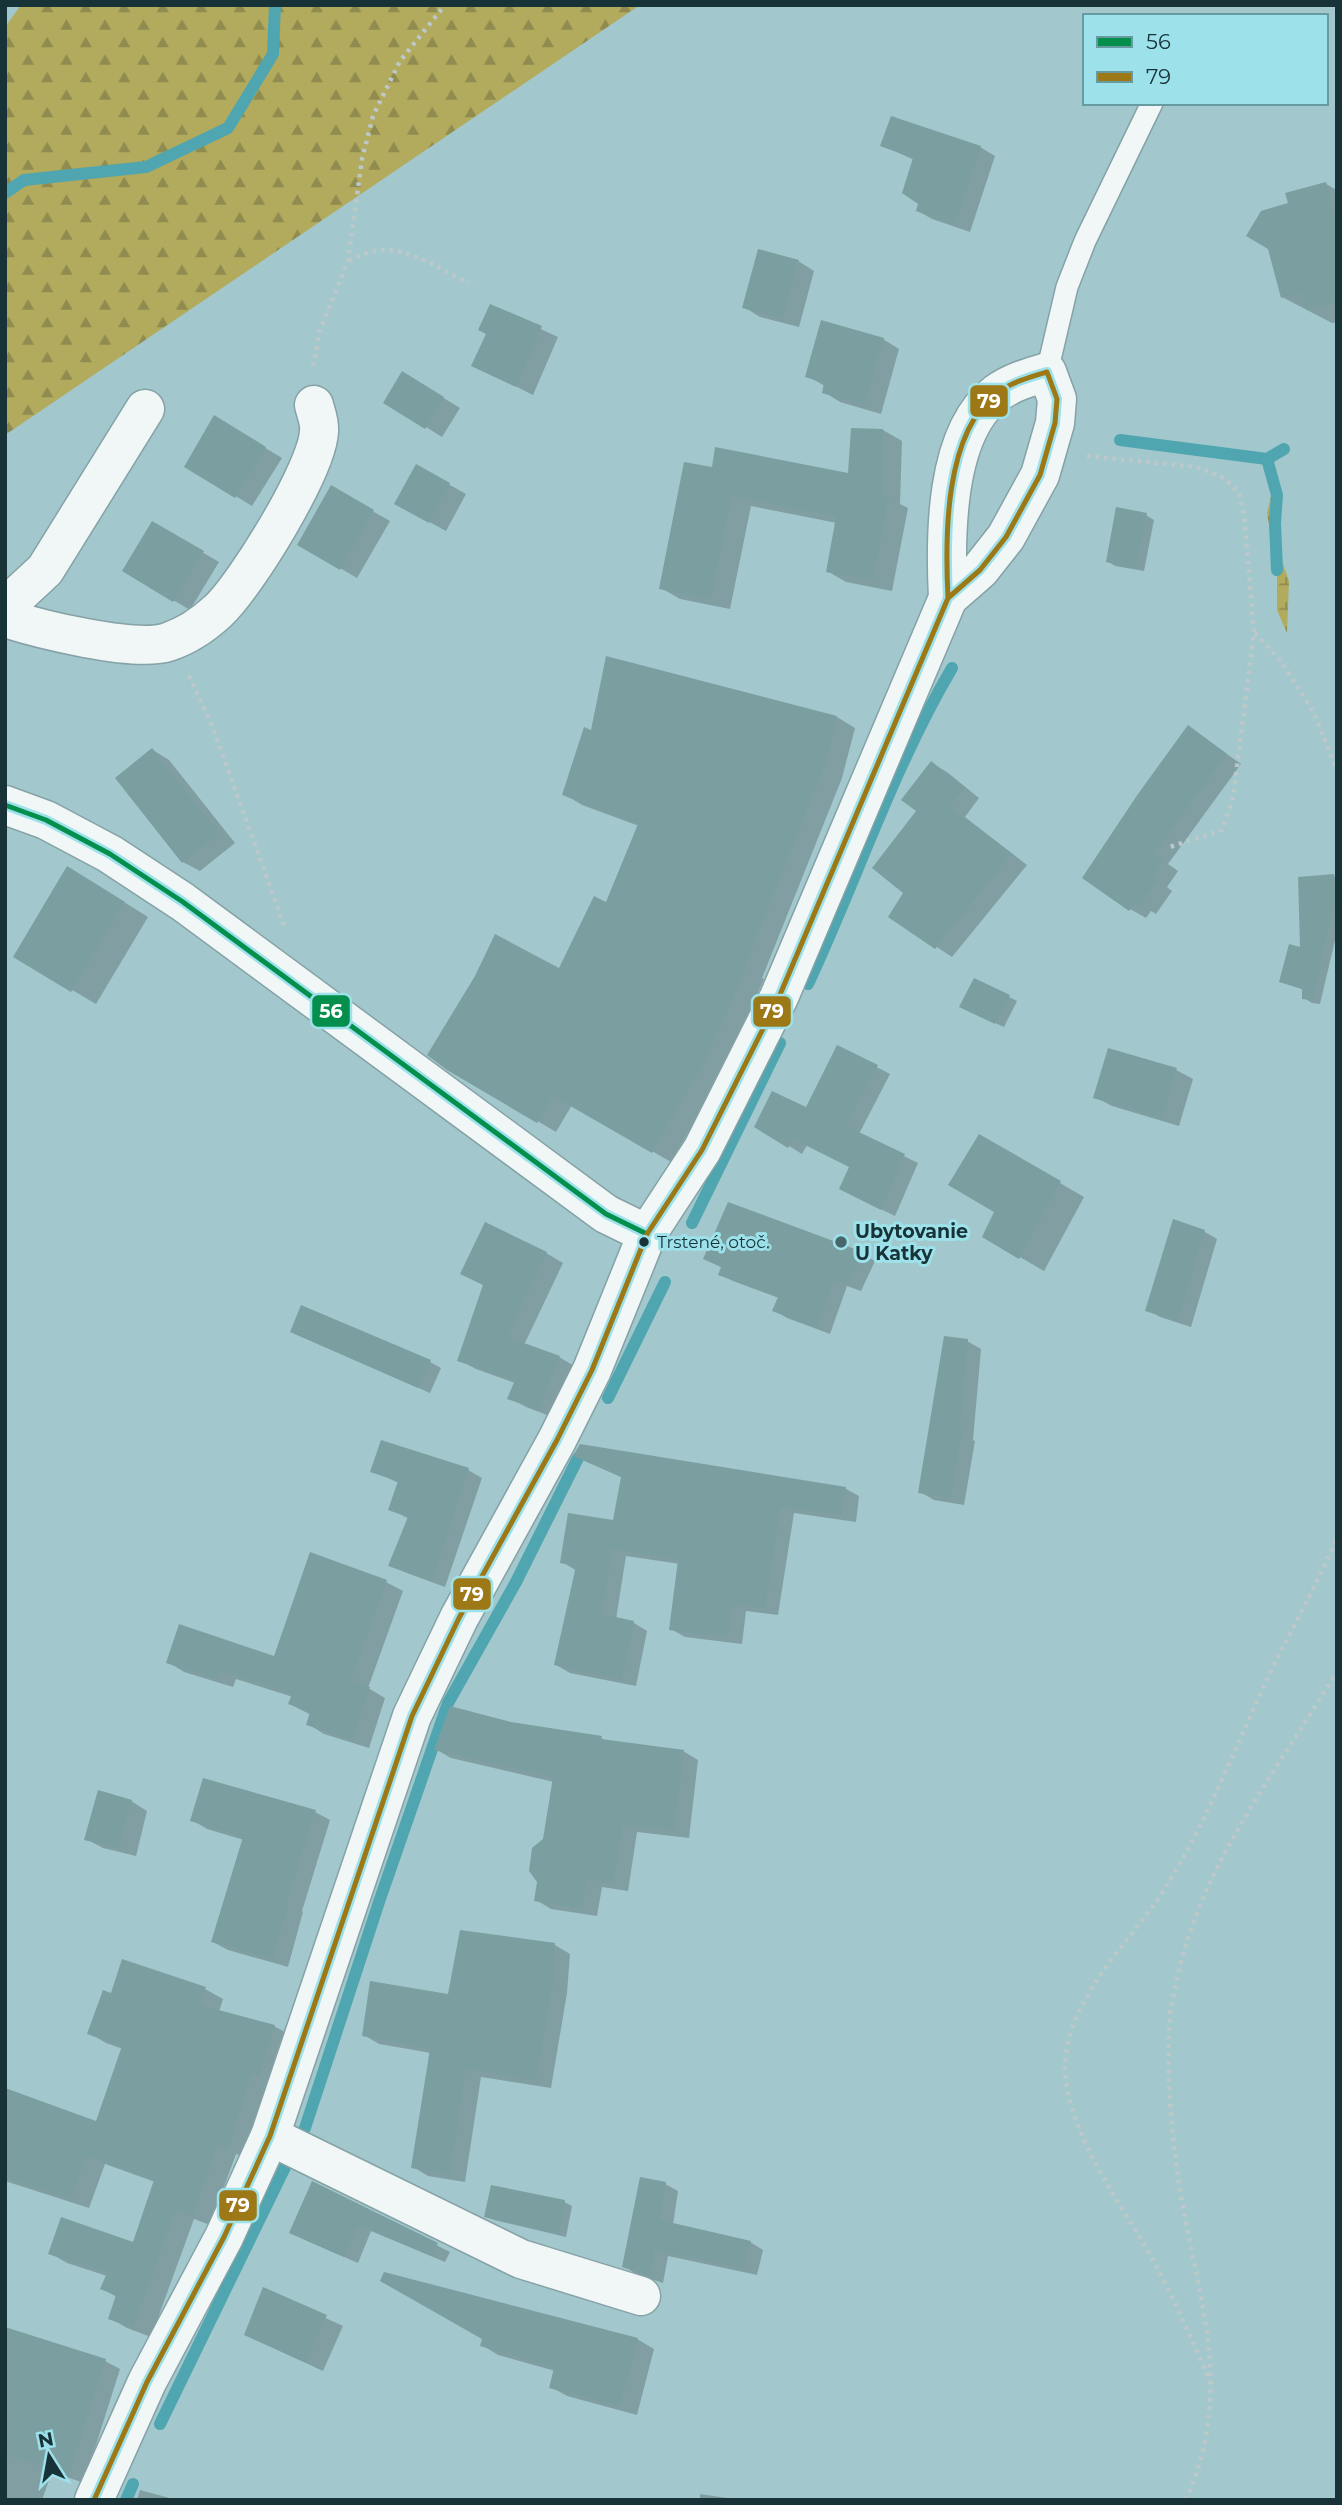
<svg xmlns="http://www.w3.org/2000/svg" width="1342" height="2505" font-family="Montserrat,sans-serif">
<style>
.forest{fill:url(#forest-firs)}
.wetland{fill:url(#wetland-marsh)}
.shadow{fill:#0003}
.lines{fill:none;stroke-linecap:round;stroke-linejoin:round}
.stream{stroke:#4fa6b0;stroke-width:12}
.building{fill:#7b9fa0}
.service-casing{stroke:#85a2a6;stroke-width:24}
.minor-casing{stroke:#85a2a6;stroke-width:41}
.tertiary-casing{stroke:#85a2a6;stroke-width:41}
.path{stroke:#bcc8c9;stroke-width:4.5;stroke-dasharray:3.5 5;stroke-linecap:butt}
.service{stroke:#f1f7f7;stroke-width:21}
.minor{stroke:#f1f7f7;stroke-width:38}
.tertiary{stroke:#f1f7f7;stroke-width:38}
.bus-1-casing{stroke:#9de1ea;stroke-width:10}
.bus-2-casing{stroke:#9de1ea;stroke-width:10}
.bus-1{stroke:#058f4c;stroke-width:5}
.bus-2{stroke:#9d7816;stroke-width:5}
.bus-dot{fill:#173337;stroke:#9de1ea;stroke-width:2.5}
.poi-dot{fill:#48676b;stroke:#9de1ea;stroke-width:2.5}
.labels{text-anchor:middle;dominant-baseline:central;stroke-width:6;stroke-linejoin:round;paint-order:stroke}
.bus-label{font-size:17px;fill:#173337;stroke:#9de1ea;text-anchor:start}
.poi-label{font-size:19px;font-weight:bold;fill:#173337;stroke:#9de1ea;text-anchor:start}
.line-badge{stroke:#9de1ea;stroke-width:2.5}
.badge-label{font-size:19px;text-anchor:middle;font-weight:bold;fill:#fff}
</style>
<defs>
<pattern id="forest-firs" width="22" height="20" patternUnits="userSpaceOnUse" patternTransform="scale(1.75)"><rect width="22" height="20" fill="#b2aa5d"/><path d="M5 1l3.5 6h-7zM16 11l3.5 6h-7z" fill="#908b4e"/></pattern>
<pattern id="wetland-marsh" width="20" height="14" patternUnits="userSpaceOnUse" patternTransform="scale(1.75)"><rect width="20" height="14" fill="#b2aa5d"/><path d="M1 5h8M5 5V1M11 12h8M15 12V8" fill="none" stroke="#908b4e"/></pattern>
</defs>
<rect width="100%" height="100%" fill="#a2c7cc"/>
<path class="forest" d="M21 5H640L5 435V27Z"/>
<path class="wetland" d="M1274 484 1276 544 1289 581 1287 633 1277 610V570L1267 513Z"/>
<g class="shadow">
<path d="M882 145 980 147 995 156 970 232 932 219 918 211 920 204 914 160Z"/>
<path d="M1326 184 1337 190V322L1332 323 1282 297 1290 205Z"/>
<path d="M798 261 814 271 799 327 760 317 744 307Z"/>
<path d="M491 306 558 337 533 395 473 365 488 333Z"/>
<path d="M883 339 899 349 881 414 840 402 824 392 825 386 807 376Z"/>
<path d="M419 383 460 408 442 437 426 427Z"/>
<path d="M215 418 282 458 252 506 186 466Z"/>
<path d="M852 429 883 430 902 441 900 504 908 508 892 591 846 582 827 571 837 523 751 506 730 609 680 599 661 588 713 469 850 476Z"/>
<path d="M416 466 466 494 446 531 413 513Z"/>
<path d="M332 488 390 521 357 578 299 544Z"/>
<path d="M1146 515 1154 520 1144 571 1115 566 1107 561Z"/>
<path d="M152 523 219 562 190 610 124 571Z"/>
<path d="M837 717 855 728 842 778 762 978 764 979 728 1060 730 1061 671 1162 572 1105 556 1132 448 1068 560 971 607 904 639 826 582 805 564 794 592 732Z"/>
<path d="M1189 727 1241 764 1168 864 1178 871 1167 887 1172 891 1156 914 1151 911 1146 918 1130 909Z"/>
<path d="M153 750 169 760 235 843 200 871 183 862Z"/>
<path d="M931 763 947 772 979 798 965 817 1027 865 952 957 891 917 906 892 919 810Z"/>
<path d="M1334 876 1337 878V932L1320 1004 1312 1003 1304 998V990L1281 981 1302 950Z"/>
<path d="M92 882 148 917 96 1004 16 957Z"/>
<path d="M975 980 1017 1001 1004 1027 969 1011Z"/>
<path d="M838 1047 890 1074 859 1134 918 1163 895 1216 854 1196 851 1167 807 1145 802 1154 789 1146Z"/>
<path d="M1176 1070 1193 1079 1179 1126 1112 1106 1095 1097Z"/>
<path d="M979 1136 1084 1197 1044 1271 984 1236 996 1212Z"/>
<path d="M1174 1221 1205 1232 1217 1239 1191 1327 1160 1317 1148 1310Z"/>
<path d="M546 1253 563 1263 524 1345 559 1357 576 1367 555 1418 526 1407 510 1398 515 1383 476 1369 459 1360 484 1285Z"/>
<path d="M862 1254 875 1261 861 1291 847 1286 830 1334 787 1318 774 1310 779 1298 733 1281 720 1274 723 1268 705 1259Z"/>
<path d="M303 1337 430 1362 441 1368 430 1393Z"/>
<path d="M967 1341 981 1349 973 1440 975 1441 964 1505 934 1500 920 1492Z"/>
<path d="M382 1442 468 1470 482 1478 445 1587 404 1572 391 1565 409 1519 391 1509 399 1483 372 1471Z"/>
<path d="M575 1455 846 1489 859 1496 856 1522 794 1513 778 1615 746 1611 742 1644 685 1637 671 1629 680 1564 626 1556 616 1619 634 1623 647 1631 636 1686 570 1673 556 1665 577 1571 562 1562 614 1522 623 1478Z"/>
<path d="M386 1582 403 1591 368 1688 385 1698 369 1748 324 1734 308 1724 311 1715 290 1704 293 1697 236 1679 233 1687 184 1672 168 1662 275 1658Z"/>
<path d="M510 1724 601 1738 608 1742 683 1751 698 1760 689 1838 637 1832 628 1891 602 1887 597 1916 551 1909 536 1900 554 1782 451 1758 437 1750Z"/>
<path d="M131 1801 147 1811 136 1856 103 1848 86 1839Z"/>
<path d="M315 1812 330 1820 302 1911 303 1912 288 1967 228 1950 213 1942 244 1840 207 1829 192 1820Z"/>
<path d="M555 1945 570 1954 567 1993 551 2088 481 2077 465 2182 428 2176 413 2167 431 2053 379 2044 364 2035Z"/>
<path d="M205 1989 223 1999 219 2012 274 2026 292 2036 246 2157 236 2154 210 2225 194 2219 151 2337 127 2328 110 2318 117 2297 102 2289 107 2276 67 2263 50 2253 134 2245 155 2182 105 2164 89 2208 5 2181V2090L97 2123 123 2049 106 2043 89 2033 112 1995Z"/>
<path d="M313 2183 450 2252 445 2262 371 2231 358 2263 305 2240Z"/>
<path d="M665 2184 678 2191 673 2225 750 2242 763 2250 757 2275 668 2256 663 2283 636 2274 624 2266Z"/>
<path d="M564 2202 572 2206 566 2237 494 2220 486 2216Z"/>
<path d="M264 2290 343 2326 323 2371 246 2335Z"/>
<path d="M5 2329 105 2361 120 2369 84 2483 52 2472 42 2500H5Z"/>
<path d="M484 2338 637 2339 654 2349 637 2415 567 2396 551 2387 555 2371 498 2355 482 2345Z"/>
<path d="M140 2490 177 2500H137Z"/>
<path d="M700 2494 740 2500H700Z"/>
</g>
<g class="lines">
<g class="stream">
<path d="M5 193 24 180 146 167 228 128 273 54 275 5"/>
<path d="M1120 440 1267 459 1284 449"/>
<path d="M1267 459 1277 495 1275 523 1277 570"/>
<path d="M808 984C857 879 893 768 952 668"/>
<path d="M692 1223 780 1043"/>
<path d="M608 1398 665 1282"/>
<path d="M305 2128 379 1902 448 1703 516 1582 578 1458"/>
<path d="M160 2424 288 2161"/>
<path d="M126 2500 133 2484"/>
</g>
</g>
<g class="building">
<path d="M891 116 981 146 955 225 916 211 918 204 902 193 913 158 880 146Z"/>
<path d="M1326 182 1337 222V302L1306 310 1302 292 1281 298 1268 249 1246 236 1261 211 1288 203 1285 193Z"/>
<path d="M758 249 799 260 782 319 742 308Z"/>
<path d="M490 304 542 326 516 387 471 366 486 334 478 330Z"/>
<path d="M821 320 884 338 865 405 822 393 824 383 805 377Z"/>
<path d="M402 371 444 397 425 429 383 403Z"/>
<path d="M214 415 266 447 235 498 184 467Z"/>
<path d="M851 428 883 429 882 494 889 495 873 581 826 572 836 517 732 496 711 599 659 589 684 462 712 467 715 447 848 473Z"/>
<path d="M416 464 450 483 429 523 394 504Z"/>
<path d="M331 485 374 510 340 570 297 545Z"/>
<path d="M1116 507 1147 513 1136 568 1106 562Z"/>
<path d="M152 521 204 551 173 602 122 571Z"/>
<path d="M606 656 837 716 824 768 745 966 747 967 711 1048 712 1049 652 1153 553 1096 537 1123 447 1070 427 1055 475 976 495 934 559 968 594 896 606 902 638 824 562 795 584 727 591 730Z"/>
<path d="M1188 725 1227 754 1154 854 1164 860 1153 877 1158 880 1140 907 1135 904 1129 911 1082 878 1138 794Z"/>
<path d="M152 748 220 833 182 863 115 778Z"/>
<path d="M931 761 965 788 950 807 1012 854 935 949 888 917 903 893 872 868 916 811 901 800Z"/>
<path d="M67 866 125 902 71 992 13 957Z"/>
<path d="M1334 874 1335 901 1313 1000 1302 999V989L1279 982 1289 944 1300 947 1298 877Z"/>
<path d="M974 978 1010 995 995 1024 959 1007Z"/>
<path d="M837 1045 878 1065 846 1126 905 1154 881 1210 839 1189 849 1167 793 1139 788 1148 754 1127 772 1091 806 1107Z"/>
<path d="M1108 1048 1177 1068 1162 1118 1093 1098Z"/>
<path d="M979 1134 1061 1181 1019 1259 982 1237 994 1212 948 1185Z"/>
<path d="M728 1202 863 1252 848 1285 834 1280 817 1328 772 1311 778 1297 718 1275 721 1267 703 1259Z"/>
<path d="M1173 1219 1205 1230 1178 1321 1145 1311Z"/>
<path d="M485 1222 547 1252 507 1337 560 1356 539 1410 507 1399 515 1380 457 1361 483 1285 460 1274Z"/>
<path d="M301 1305 431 1360 418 1388 290 1332Z"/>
<path d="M944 1336 968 1339 960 1431H962L951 1498 918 1493Z"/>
<path d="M381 1440 469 1468 432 1581 388 1566 408 1517 388 1510 398 1481 370 1472Z"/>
<path d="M580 1444 846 1487 842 1515 781 1507 765 1608 733 1605 728 1637 669 1630 678 1560 612 1549 602 1614 634 1621 622 1680 554 1665 576 1566 560 1563 568 1513 613 1520 621 1477 573 1456Z"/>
<path d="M310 1552 387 1580 351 1681 370 1687 353 1740 306 1725 310 1712 288 1704 292 1694 220 1671 217 1679 166 1663 179 1624 274 1656Z"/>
<path d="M450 1706 511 1722 602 1736 601 1739 684 1750 674 1830 623 1825 613 1884 587 1879 582 1909 534 1901 537 1882 529 1871 532 1848 543 1839 553 1777 434 1750Z"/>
<path d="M203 1778 316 1810 287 1901 289 1902 273 1959 211 1942 243 1837 190 1821Z"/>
<path d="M98 1790 132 1800 119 1848 84 1840Z"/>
<path d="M460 1930 555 1943 553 1984 536 2081 466 2069 450 2175 411 2168 430 2049 362 2036 370 1981 448 1994Z"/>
<path d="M122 1959 206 1987 200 2005 275 2025 259 2076 252 2074 228 2149 218 2145 192 2217 176 2211 133 2328 108 2319 116 2295 100 2289 107 2273 48 2254 61 2217 133 2242 154 2180 87 2156 71 2199 5 2178V2088L96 2121 122 2046 87 2034 103 1990 111 1993Z"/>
<path d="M640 2177 666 2182 660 2220 751 2241 744 2269 655 2250 651 2277 622 2267Z"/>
<path d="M312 2181 438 2243 432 2256 358 2225 344 2257 289 2233Z"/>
<path d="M491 2185 565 2200 559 2234 484 2217Z"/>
<path d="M384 2272 638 2338 620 2407 549 2388 554 2368 480 2346 482 2339 380 2281Z"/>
<path d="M263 2287 327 2315 306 2363 244 2335Z"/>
<path d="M5 2327 106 2359 69 2476 5 2454Z"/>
</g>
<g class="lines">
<defs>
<path id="service" d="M1047 372 1067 287 1085 241 1152 103"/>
<g id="minor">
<path d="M5 607 45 570 145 409"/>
<path d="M5 618C39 629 135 653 168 642 186 636 204 624 218 611 246 585 318 468 319 431 320 423 316 413 314 405"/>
<path d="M647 1234 702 1150 779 997 948 598C945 538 944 433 997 393 1012 382 1030 377 1047 372L1057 399 1055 423 1040 475 1006 537 980 570 948 598"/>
<path d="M270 2136 521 2259 641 2296"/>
</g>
<path id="tertiary" d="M5 805 46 820 110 854 183 902 606 1214 647 1234 592 1370 557 1440 459 1618 412 1716 270 2136 224 2237 147 2382 94 2500"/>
</defs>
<use href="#service" class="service-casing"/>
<use href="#minor" class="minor-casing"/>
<use href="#tertiary" class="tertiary-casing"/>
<g class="path">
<path d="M349 261C359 256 370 251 381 250 411 248 443 271 469 283"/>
<path d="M313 366 320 330 348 261 362 159 373 116 400 61 445 5"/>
<path d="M1087 456 1197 467 1224 478 1239 493 1244 515 1254 632 1233 798 1222 830 1170 847"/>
<path d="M1255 633 1281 661 1314 713 1337 770"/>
<path d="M189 676 212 725 284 925"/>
<path d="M1211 2384C1191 2337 1171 2291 1145 2246 1114 2193 1076 2144 1066 2081 1062 2054 1072 2023 1085 2000 1106 1961 1138 1929 1162 1893 1208 1822 1237 1741 1274 1665 1295 1623 1318 1582 1337 1538"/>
<path d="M1186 2500C1236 2388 1197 2296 1179 2184 1171 2129 1166 2071 1170 2015 1171 2003 1175 1991 1177 1979 1201 1864 1278 1770 1337 1671"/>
</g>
<use href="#service" class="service"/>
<use href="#minor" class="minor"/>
<use href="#tertiary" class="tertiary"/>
<defs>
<path id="bus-1" d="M5 805 46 820 110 854 183 902 606 1214 647 1234"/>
<path id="bus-2" d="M94 2500 147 2382 224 2237 270 2136 412 1716 459 1618 557 1440 592 1370 647 1234 702 1150 779 997 948 598C945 538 944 433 997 393 1012 382 1030 377 1047 372L1057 399 1055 423 1040 475 1006 537 980 570 948 598"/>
</defs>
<use href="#bus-1" class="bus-1-casing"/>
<use href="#bus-2" class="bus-2-casing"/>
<use href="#bus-1" class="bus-1"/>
<use href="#bus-2" class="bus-2"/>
</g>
<circle class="bus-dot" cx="644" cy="1242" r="6"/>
<circle class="poi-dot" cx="841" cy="1242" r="7"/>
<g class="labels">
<g class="bus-label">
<text x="657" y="1242">Trstené, otoč.</text>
</g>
<g class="poi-label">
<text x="855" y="1231">Ubytovanie<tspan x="855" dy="22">U Katky</tspan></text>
</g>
</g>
<g class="line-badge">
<rect x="969" y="384" width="40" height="34" rx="7" fill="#9d7816"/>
<rect x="311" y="994" width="40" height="34" rx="7" fill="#058f4c"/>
<rect x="752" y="995" width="40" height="33" rx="7" fill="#9d7816"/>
<rect x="452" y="1577" width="40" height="34" rx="7" fill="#9d7816"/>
<rect x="218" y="2189" width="40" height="33" rx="7" fill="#9d7816"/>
</g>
<g class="badge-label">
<text x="989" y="408">79</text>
<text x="331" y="1018">56</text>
<text x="772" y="1018">79</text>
<text x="472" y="1601">79</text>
<text x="238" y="2212">79</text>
</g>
<rect width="1342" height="2505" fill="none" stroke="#173337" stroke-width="14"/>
<rect x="1083" y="14" width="245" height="91" fill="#9de1ea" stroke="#679ba2" stroke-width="2"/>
<rect x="1097" y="37" width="35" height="10" fill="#058f4c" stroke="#679ba2" stroke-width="2"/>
<text x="1146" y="49" font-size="21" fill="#173337">56</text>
<rect x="1097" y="72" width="35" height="10" fill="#9d7816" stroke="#679ba2" stroke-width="2"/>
<text x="1146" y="84" font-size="21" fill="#173337">79</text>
<g transform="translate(49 2456) rotate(349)" stroke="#9de1ea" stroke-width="5" paint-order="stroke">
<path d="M0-5L12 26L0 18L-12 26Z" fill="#173337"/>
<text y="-10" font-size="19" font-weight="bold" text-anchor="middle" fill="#173337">N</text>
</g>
</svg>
